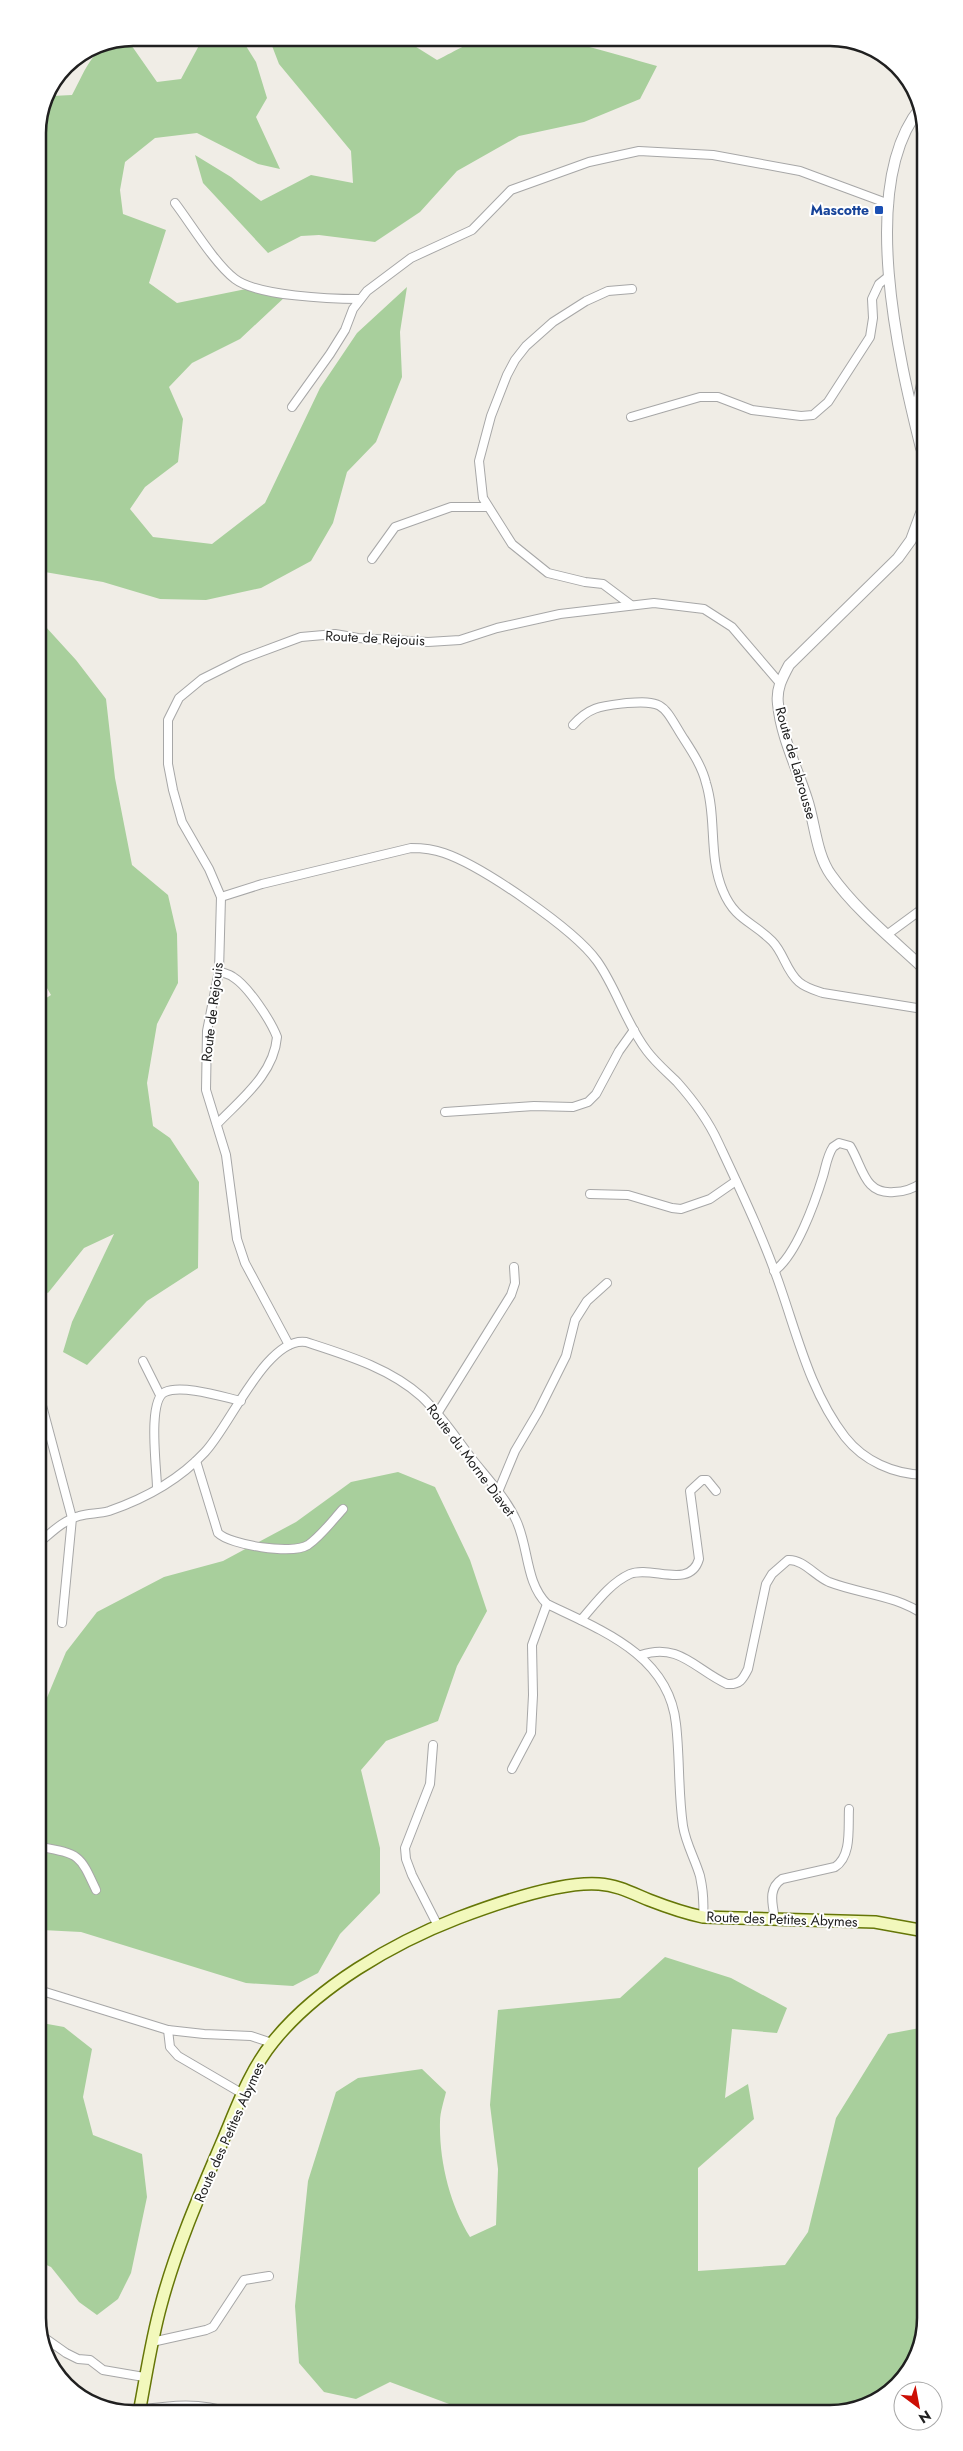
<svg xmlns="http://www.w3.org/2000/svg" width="963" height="2451" font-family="Jost,sans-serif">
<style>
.forest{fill:#a8cf9c}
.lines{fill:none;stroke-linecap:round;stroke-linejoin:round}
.minor-casing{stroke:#a7a7a7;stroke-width:10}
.tertiary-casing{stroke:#a7a7a7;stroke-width:12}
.secondary-casing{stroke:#657607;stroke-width:14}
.minor{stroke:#fff;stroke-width:8}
.tertiary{stroke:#fff;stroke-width:10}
.secondary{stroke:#f2f8bc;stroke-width:11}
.transit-dot{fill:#1a4fb4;stroke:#fff;stroke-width:2}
.labels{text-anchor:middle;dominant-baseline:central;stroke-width:4;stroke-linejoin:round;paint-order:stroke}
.transit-label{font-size:14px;font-weight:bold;fill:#164399;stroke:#fff;text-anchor:end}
.street-label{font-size:14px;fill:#202020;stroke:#fff}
.rim{fill:none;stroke:#202020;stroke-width:2.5}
</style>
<rect width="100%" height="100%" fill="#f0ede6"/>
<g class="forest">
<path d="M203 38H241L256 62 267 98 256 117 280 169 258 164 197 133 155 138 125 162 120 190 123 214 166 230 149 283 177 303 246 289 286 296 240 339 192 363 169 387 183 419 178 462 145 487 130 509 153 537 212 544 265 503 320 388 357 333 407 287 400 332 402 377 376 442 347 472 333 523 311 561 261 588 206 600 160 599 103 582 39 571 38 127 52 96 72 95C88 66 91 46 127 39L157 82 181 79Z"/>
<path d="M269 38H418L413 45 437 60C448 55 475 39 485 38 543 30 601 50 657 66L640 99 584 122 519 136 457 171 420 212 375 242 319 235 301 236 268 253 203 183 195 155 231 177 261 201 311 175 353 183 351 151 279 64Z"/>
<path d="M39 613 45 626 76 660 106 699 115 778 132 865 168 895 177 934 178 983 157 1024 147 1083 153 1126 170 1138 199 1182 198 1268 147 1301 87 1365 63 1352 72 1322 114 1234 84 1248 48 1293 40 1289V1002L51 995 40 976Z"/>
<path d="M398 1472 435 1487 470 1560 487 1611 457 1666 438 1721 386 1741 361 1770 380 1848V1893L340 1934 318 1973 293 1986 246 1983 81 1932 42 1930 41 1712 66 1652 97 1612 164 1577 223 1561 296 1522 351 1482Z"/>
<path d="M665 1957 731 1978 787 2008 777 2033 732 2029 725 2098 748 2084 754 2119 698 2168V2271L785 2265 808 2232 836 2118 888 2034 925 2027V2318L906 2376 860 2409 468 2411 390 2382 356 2399 324 2392 299 2363 295 2306 308 2181 336 2092 358 2078 422 2069 446 2092C444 2101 440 2112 440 2122 439 2161 450 2205 470 2237L496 2225 498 2169 490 2105 498 2010 620 1998Z"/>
<path d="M42 2023 64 2027 92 2049 83 2097 93 2135 142 2154 147 2197 131 2273 118 2299 97 2315 79 2302 51 2267 42 2263Z"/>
</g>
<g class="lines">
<defs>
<g id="minor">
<path d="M580 38 593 40 605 38"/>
<path d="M175 203C191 224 215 264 235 279 257 296 331 299 360 299"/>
<path d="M292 407 330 354 345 330 353 309 367 291 411 258 472 230 511 190 589 162 639 151 713 155 800 171 889 204"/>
<path d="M914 416 921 384"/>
<path d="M631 417 700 397H718L752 410 801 416 813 415 828 402 870 337 873 318 872 299 879 284 889 276"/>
<path d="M372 559 395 527 451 507H487"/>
<path d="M631 605 603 584 585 582 548 573 512 544 483 498 479 461 491 416 507 375 515 360 526 346 553 322 586 301 608 291 632 289"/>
<path d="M573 725C590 706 602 706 627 703 664 700 663 705 682 736 691 750 702 766 706 783 717 818 708 856 723 891 735 920 752 921 772 941 784 953 786 971 799 982 806 988 814 990 823 993L923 1009"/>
<path d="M221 897 262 884 411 848C423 848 433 849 444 853 482 866 574 929 597 961 617 989 626 1024 647 1051 656 1063 667 1072 677 1082 693 1100 708 1120 718 1142 741 1191 765 1241 782 1292 799 1342 812 1394 845 1437 864 1461 893 1474 924 1475"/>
<path d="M888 934 922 909"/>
<path d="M445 1112 534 1106 573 1107 588 1102 596 1094 619 1051 634 1030"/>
<path d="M217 1124C241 1099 274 1074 277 1037 271 1021 248 986 233 977 229 974 223 973 219 971"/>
<path d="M590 1194 628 1195 672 1208 681 1209 710 1199 736 1181"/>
<path d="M774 1271C796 1256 815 1202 823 1176 826 1166 827 1156 833 1147L839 1143 850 1146C863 1167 864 1195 894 1192 905 1192 913 1189 923 1182"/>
<path d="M289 1345 245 1263 237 1239 226 1155 206 1090 207 1031 219 971 221 897 209 869 182 822 173 790 168 764V720L179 698 202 679 242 659 301 637 335 634 358 638 428 642 460 640 497 628 560 614 654 603 704 609 732 627 779 682"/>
<path d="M143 1361 160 1395"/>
<path d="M40 1398 72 1518 62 1623"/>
<path d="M437 1414 511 1295 515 1283 514 1267"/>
<path d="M196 1461 218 1533C230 1545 292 1555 308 1545 321 1536 332 1521 343 1509"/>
<path d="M157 1488C157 1470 147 1400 165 1392 182 1384 223 1397 241 1401"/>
<path d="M498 1492 515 1451 538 1412 566 1356 575 1320 587 1301 607 1283"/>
<path d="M41 1541C53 1531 64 1520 79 1516 89 1513 99 1514 109 1511 144 1499 179 1480 205 1452 230 1426 267 1336 306 1342 346 1355 390 1368 422 1397 441 1415 456 1438 472 1459 487 1478 506 1498 516 1520 529 1547 525 1582 547 1604 601 1630 669 1655 676 1724 680 1758 678 1792 683 1826 686 1844 695 1859 700 1876 703 1889 704 1904 703 1917"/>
<path d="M581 1620C595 1604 610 1583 630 1574 651 1565 690 1590 699 1559L690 1491 702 1480H707L716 1491"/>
<path d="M641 1655C679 1642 696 1670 727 1684 740 1685 743 1679 748 1669L766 1584 772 1574 788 1560C803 1559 815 1576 829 1582 860 1594 896 1595 924 1615"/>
<path d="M433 1745 430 1784 405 1848 406 1859 412 1875 438 1926"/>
<path d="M512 1769 531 1733 533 1695 532 1645 547 1604"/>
<path d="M41 1847C80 1854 80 1855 96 1890"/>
<path d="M775 1920C773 1905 767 1889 782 1879L835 1867C852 1856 848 1828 849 1809"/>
<path d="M42 1991 168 2030 204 2034 251 2036 272 2043"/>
<path d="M168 2030 170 2047 178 2056 243 2094"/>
<path d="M42 2336 66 2353 78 2359 90 2360 103 2370 144 2377"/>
<path d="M152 2342 206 2330 213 2327 244 2280 269 2276"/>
<path d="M140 2410C171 2405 201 2402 231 2413"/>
</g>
<g id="tertiary">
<path d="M921 107C857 184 899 360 921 448"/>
<path d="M921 513 911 540 898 558 789 665C782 678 776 689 778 704 781 736 797 768 807 799 815 823 816 854 831 875 856 910 891 938 922 967"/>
</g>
<path id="secondary" d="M139 2413C146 2377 151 2341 161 2305 176 2248 200 2194 223 2140 237 2107 250 2070 273 2042 317 1987 393 1943 458 1918 495 1904 560 1881 599 1884 617 1885 632 1893 649 1900 667 1907 684 1913 703 1917L875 1922 925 1931"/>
</defs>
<use href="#minor" class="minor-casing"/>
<use href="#tertiary" class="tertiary-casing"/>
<use href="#secondary" class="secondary-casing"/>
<use href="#minor" class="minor"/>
<use href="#tertiary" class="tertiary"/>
<use href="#secondary" class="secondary"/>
</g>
<rect class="transit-dot" x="874" y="205" width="10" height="10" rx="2.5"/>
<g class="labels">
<g class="transit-label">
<text x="869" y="210">Mascotte</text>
</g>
<g class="street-label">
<text transform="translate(375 638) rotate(3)">Route de Rejouis</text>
<text transform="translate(796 763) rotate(74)">Route de Labrousse</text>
<text transform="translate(212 1012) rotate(-83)">Route de Rejouis</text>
<text transform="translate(471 1460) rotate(53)">Route du Morne Diavet</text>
<text transform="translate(782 1919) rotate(2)">Route des Petites Abymes</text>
<text transform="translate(229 2132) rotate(-66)">Route des Petites Abymes</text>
</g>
</g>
<path d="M0 0H963V2451H0ZM133 46H830A87 87 0 0 1 917 133V2318A87 87 0 0 1 830 2405H133A87 87 0 0 1 46 2318V133A87 87 0 0 1 133 46Z" fill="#fff" fill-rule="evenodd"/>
<path class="rim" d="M133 46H830A87 87 0 0 1 917 133V2318A87 87 0 0 1 830 2405H133A87 87 0 0 1 46 2318V133A87 87 0 0 1 133 46Z"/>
<g transform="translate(918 2406) rotate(148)"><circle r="24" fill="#ffffff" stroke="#a6a6a6"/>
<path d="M0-4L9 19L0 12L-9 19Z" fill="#cc0e04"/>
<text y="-8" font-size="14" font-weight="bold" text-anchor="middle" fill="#202020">N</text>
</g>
</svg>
